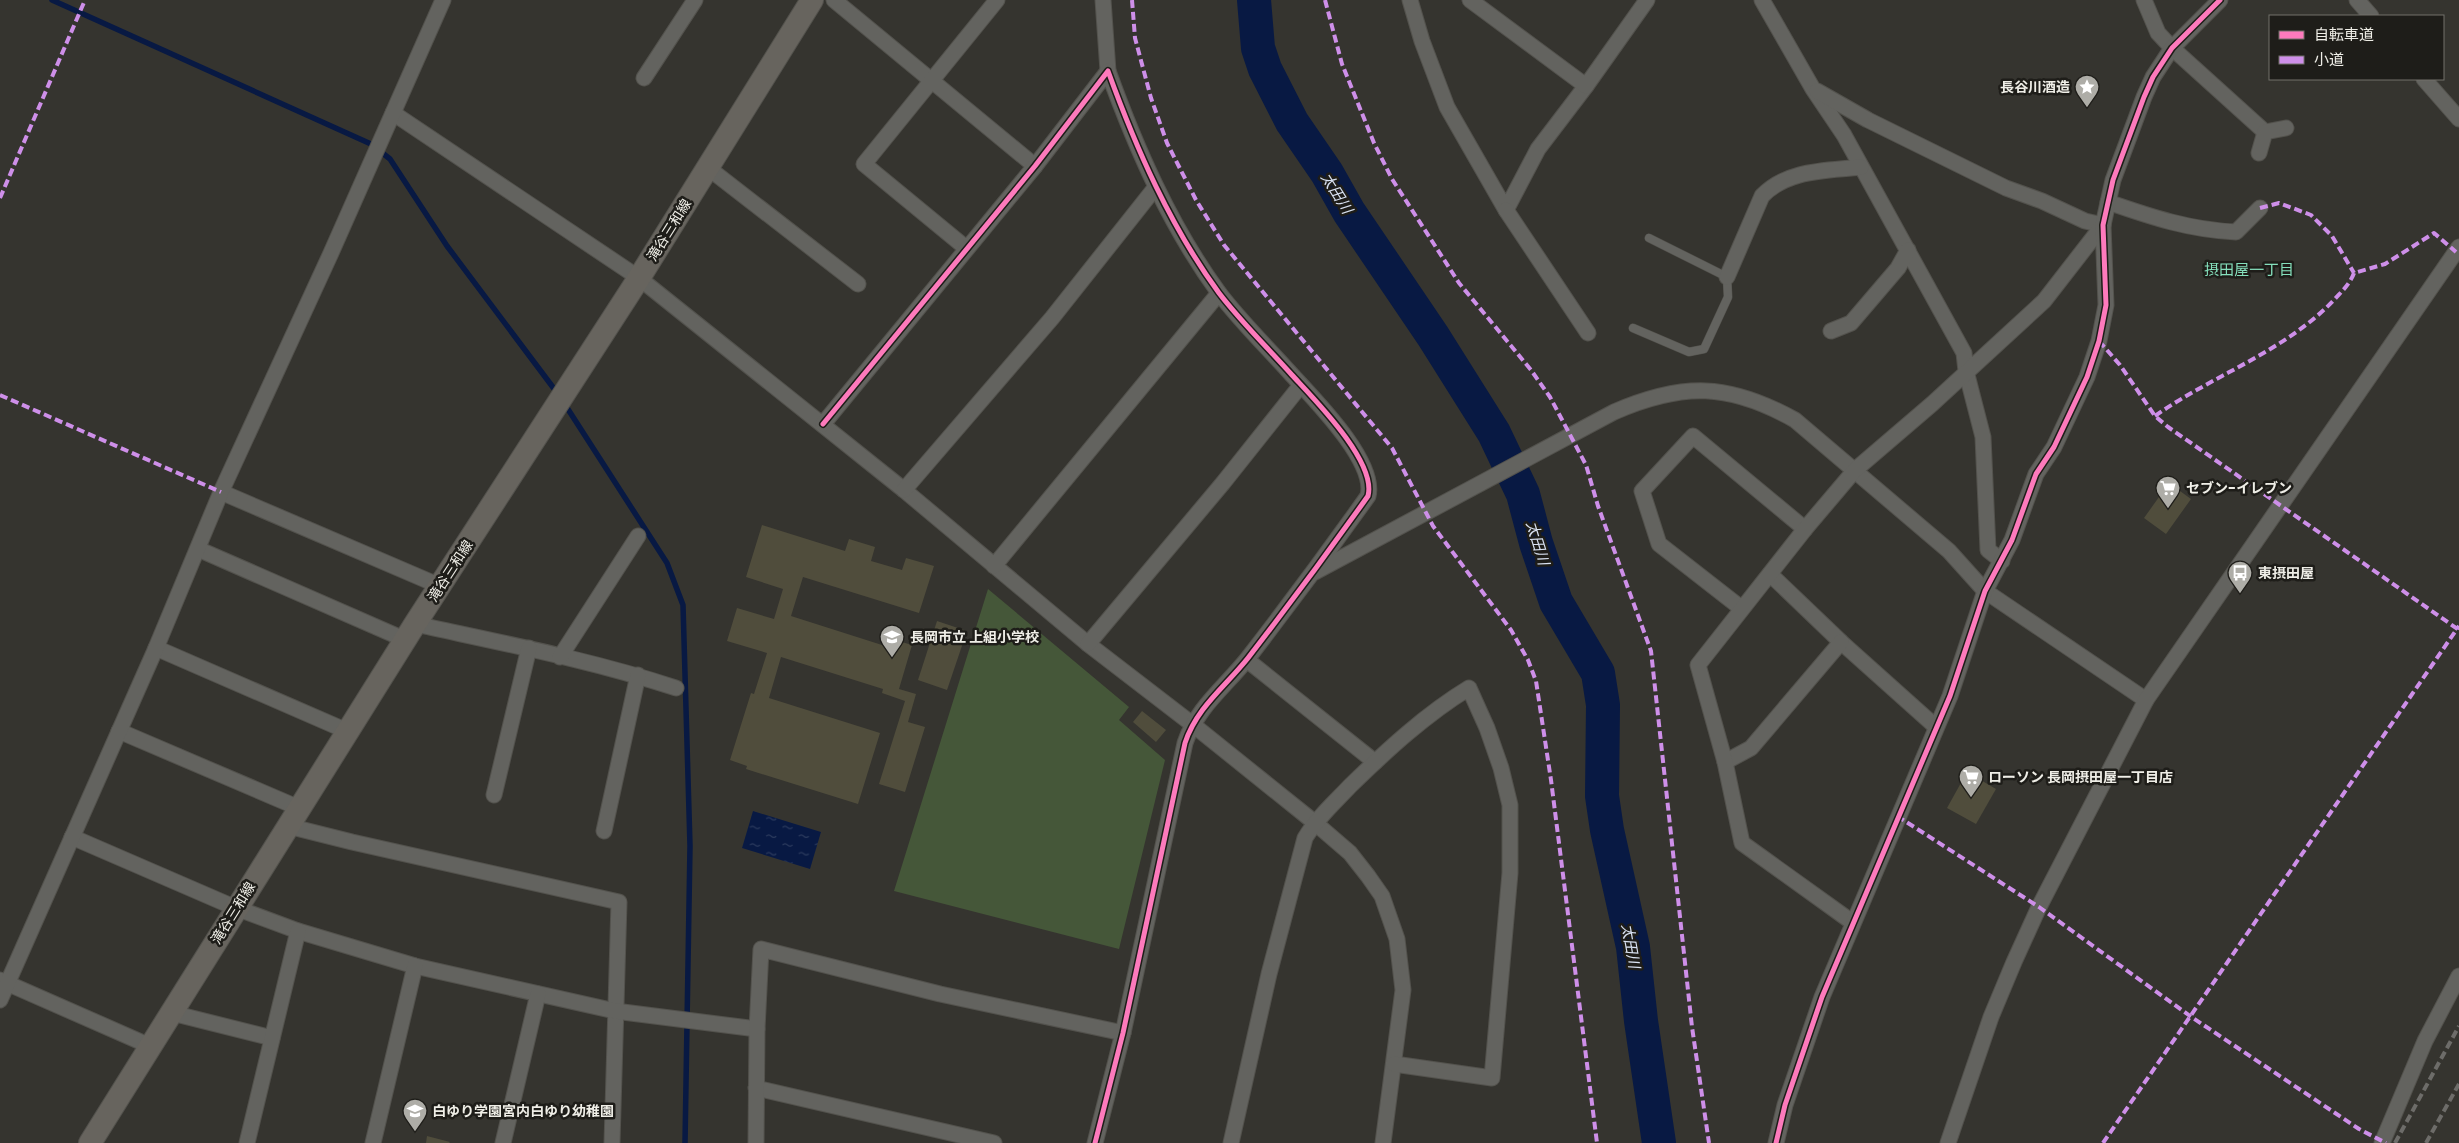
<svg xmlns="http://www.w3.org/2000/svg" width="2459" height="1143" font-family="Poppins,'Noto Sans JP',sans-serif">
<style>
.pitch{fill:#455739}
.water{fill:url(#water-ripples)}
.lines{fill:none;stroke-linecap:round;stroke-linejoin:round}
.stream{stroke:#081943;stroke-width:5.5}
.river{stroke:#081943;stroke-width:34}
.building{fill:#504d3c}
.lane-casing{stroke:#53524d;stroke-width:9}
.street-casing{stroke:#53524d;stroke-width:17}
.secondary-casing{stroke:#53524d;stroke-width:24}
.lane{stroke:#63635f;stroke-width:8}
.street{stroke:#63635f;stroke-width:15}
.secondary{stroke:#67645e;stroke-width:22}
.rail{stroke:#6d6c69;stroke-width:4;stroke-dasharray:8 4;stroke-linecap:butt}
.quiet{stroke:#ce8fe9;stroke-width:4;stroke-dasharray:8 4;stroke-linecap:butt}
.cycleway-casing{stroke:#1e1d19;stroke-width:8}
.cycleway{stroke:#fd7abc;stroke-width:5}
.labels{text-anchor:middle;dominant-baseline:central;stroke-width:5;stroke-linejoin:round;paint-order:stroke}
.poi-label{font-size:14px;font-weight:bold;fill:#efeee7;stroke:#1e1d19;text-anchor:start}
.street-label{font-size:14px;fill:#efeee7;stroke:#1e1d19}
.water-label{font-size:15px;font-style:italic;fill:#d9e2f2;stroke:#1e1d19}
.neighbourhood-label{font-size:15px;fill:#85dfbc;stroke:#1e1d19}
</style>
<defs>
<pattern id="water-ripples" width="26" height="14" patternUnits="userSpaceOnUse" patternTransform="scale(1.25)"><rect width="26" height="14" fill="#081943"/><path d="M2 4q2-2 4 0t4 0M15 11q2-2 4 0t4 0" fill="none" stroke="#2c3b5e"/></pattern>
</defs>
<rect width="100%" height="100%" fill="#35342f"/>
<path class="pitch" d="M988 589 1129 707 1119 720 1165 760 1119 949 894 891Z"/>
<path class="water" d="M753 811 821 832 810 869 742 848Z"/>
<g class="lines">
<g class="stream">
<path d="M52 0 371 144 390 159 447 246 558 394"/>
<path d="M564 403 667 563 683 605 690 846 685 1143"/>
</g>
<path class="river" d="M1254 0 1258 48 1265 69 1292 122 1327 173 1349 212 1433 336 1494 433 1523 494 1536 543 1556 602 1598 673 1603 705 1602 796 1607 830 1633 947 1641 1021 1659 1143"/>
</g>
<g class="building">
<path d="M2169 483 2191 499 2166 534 2144 518Z"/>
<path d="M762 525 845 551 849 539 875 547 871 561 902 570 906 558 934 566 919 613 803 577 791 616 882 645 885 637 912 645 899 689 916 694 908 722 925 727 905 792 879 784 905 701 882 693 883 689 781 657 769 698 880 733 858 804 746 769 747 766 730 760 751 693 754 694 767 653 727 641 737 608 774 619 783 589 746 577Z"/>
<path d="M937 621 967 631 947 690 918 680Z"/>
<path d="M1142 711 1166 730 1156 742 1133 722Z"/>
<path d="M1967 772 1996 789 1976 824 1947 808Z"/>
<path d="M427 1136 450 1142 449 1143H426Z"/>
</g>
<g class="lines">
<defs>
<path id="lane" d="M1633 328 1689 352 1704 349 1728 297 1727 277 1649 238"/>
<g id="street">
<path d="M834 0 1035 166"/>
<path d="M1103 0 1108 71"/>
<path d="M1410 0 1422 41 1447 107 1506 210 1538 149 1586 86"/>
<path d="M1470 0 1586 86 1647 0"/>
<path d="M1762 0 1813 89 1844 135 1964 353 1966 371 1983 437 1988 550 2002 561"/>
<path d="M2144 0 2158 33 2172 48 2265 132"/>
<path d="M2357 0 2371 16"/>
<path d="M644 78 695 0"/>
<path d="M2424 79 2459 119"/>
<path d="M1817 91 1868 120 2006 188 2042 201 2085 221 2103 225"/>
<path d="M393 113 639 278 904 490 1088 644 1192 724 1314 822 1350 853 1368 876 1382 896 1397 939 1403 990 1383 1143"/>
<path d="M2259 153 2265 132 2286 128"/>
<path d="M707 167 858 284"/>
<path d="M2108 202C2151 217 2190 230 2236 232L2260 208"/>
<path d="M1506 210 1588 333"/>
<path d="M966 248 864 164 997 0"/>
<path d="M1727 277 1762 196C1788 169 1827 171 1861 167"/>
<path d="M1831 331 1851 323 1898 268 1908 250"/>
<path d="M823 424 1035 166 1108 71C1136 148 1170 226 1219 293 1241 322 1268 348 1292 375 1314 399 1377 462 1368 496 1329 551 1289 605 1248 658 1225 687 1197 707 1185 743L1123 1033 1095 1143"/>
<path d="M904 490 1052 318 1155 188"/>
<path d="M221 492 440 586"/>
<path d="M198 549 406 640"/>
<path d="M994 566 1219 293"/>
<path d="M1315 572 1614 412C1683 382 1729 383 1795 420L1949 551 1985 591 2146 700"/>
<path d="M1770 574 1841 642 1936 727"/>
<path d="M1741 608 1659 544 1642 491 1693 436 1805 529"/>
<path d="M415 624C502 643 591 660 676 688"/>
<path d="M1088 644 1223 483 1301 385"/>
<path d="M156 648 347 731"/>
<path d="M560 657 638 536"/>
<path d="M1247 660 1375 762"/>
<path d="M119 731 299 808"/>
<path d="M1725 762 1751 748 1841 642"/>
<path d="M494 795 529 648"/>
<path d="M288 826 352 842 619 902 612 1143"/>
<path d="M604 831 638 675"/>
<path d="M72 837 236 908 298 931 415 966 615 1011 757 1029"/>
<path d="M1852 922 1742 843 1725 762 1698 665 1805 529 1855 470 1932 404 2044 301 2103 225"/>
<path d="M0 980 150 1046"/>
<path d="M0 1000 156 648 221 492 331 253 443 0"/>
<path d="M172 1013 272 1038"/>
<path d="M756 1088 994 1143"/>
<path d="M247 1143 298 931"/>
<path d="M373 1143 415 966"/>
<path d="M503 1143 538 994"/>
<path d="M756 1143 757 1029 761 949 940 994 1123 1033"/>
<path d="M1231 1143 1269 974 1305 838C1317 818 1334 803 1350 786 1386 751 1426 714 1469 688L1487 728 1501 768 1510 805V873L1492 1078 1394 1064"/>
<path d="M1776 1143 1785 1105 1822 997 1950 696 1985 591 2012 540 2036 474 2054 447 2087 377 2099 341 2106 305 2103 225 2113 180 2144 97 2153 77 2172 48 2220 0"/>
<path d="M1948 1143 1991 1017 2014 962 2039 907 2146 700 2459 247"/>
<path d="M2382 1143 2425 1041 2459 976"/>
</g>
<path id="secondary" d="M90 1143 415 624 639 278 812 0"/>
</defs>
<use href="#lane" class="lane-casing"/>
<use href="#street" class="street-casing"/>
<use href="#secondary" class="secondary-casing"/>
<use href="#lane" class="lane"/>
<use href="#street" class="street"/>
<use href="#secondary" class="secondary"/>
<g class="rail">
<path d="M2395 1143 2459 1026"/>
<path d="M2426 1143 2459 1084"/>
</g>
<g class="quiet">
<path d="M1132 0 1135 38 1151 98 1167 143 1196 200 1224 245 1392 448 1433 526 1511 630 1528 660 1536 681 1551 780 1597 1143"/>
<path d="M1325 0 1342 64 1374 143 1392 179 1459 283 1531 370 1550 397 1586 465 1598 506 1651 651 1692 1027 1709 1143"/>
<path d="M0 198 85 0"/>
<path d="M2260 208 2279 203 2311 215 2332 236 2354 273"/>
<path d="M2099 341 2120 365 2155 416 2168 427 2459 630"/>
<path d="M0 395 221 492"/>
<path d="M2155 416C2213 375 2284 352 2334 300 2342 291 2350 284 2354 273L2385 264 2434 233 2456 252"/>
<path d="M1897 816 2039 907 2190 1016 2359 1129 2386 1143"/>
<path d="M2103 1143 2459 626"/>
</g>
<defs>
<g id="cycleway">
<path d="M823 424 1035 166 1108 71C1136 148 1170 226 1219 293 1241 322 1268 348 1292 375 1314 399 1377 462 1368 496 1329 551 1289 605 1248 658 1225 687 1197 707 1185 743L1123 1033 1095 1143"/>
<path d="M1776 1143 1785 1105 1822 997 1950 696 1985 591 2012 540 2036 474 2054 447 2087 377 2099 341 2106 305 2103 225 2113 180 2144 97 2153 77 2172 48 2220 0"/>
</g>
</defs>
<use href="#cycleway" class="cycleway-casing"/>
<use href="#cycleway" class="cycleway"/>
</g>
<defs>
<symbol id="sight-pin" viewBox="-11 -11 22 30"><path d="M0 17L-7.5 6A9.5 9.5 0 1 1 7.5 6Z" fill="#aeada7" stroke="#1e1d19"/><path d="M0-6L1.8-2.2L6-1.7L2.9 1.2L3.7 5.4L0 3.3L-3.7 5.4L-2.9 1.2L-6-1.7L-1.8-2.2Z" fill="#fff"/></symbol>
<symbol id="supermarket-pin" viewBox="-11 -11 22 30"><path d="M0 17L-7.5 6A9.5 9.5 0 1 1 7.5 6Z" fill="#aeada7" stroke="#1e1d19"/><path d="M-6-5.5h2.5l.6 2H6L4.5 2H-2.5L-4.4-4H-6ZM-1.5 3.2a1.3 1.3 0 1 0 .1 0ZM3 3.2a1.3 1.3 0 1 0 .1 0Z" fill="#fff"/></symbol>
<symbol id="bus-pin" viewBox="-11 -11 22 30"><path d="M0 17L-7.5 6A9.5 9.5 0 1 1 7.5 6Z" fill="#aeada7" stroke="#1e1d19"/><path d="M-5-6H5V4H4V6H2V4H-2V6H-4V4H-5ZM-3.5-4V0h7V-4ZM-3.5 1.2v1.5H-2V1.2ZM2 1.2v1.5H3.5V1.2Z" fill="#fff"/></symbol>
<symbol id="school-pin" viewBox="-11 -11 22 30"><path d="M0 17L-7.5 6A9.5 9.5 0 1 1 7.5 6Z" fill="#aeada7" stroke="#1e1d19"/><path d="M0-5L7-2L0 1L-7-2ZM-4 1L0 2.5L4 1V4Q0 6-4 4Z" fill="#fff"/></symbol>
</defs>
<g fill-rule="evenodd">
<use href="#sight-pin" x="2073" y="73" width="28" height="38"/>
<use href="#supermarket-pin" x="2154" y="474" width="28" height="38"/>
<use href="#bus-pin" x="2226" y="559" width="28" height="38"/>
<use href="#school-pin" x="878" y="623" width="28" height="38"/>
<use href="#supermarket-pin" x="1957" y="763" width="28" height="38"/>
<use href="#school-pin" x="401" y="1097" width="28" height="38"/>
</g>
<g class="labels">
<g class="poi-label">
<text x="2070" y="87" text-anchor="end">長谷川酒造</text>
<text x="2186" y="488">セブン-イレブン</text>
<text x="2258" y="573">東摂田屋</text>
<text x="910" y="637">長岡市立 上組小学校</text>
<text x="1988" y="777">ローソン 長岡摂田屋一丁目店</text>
<text x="432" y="1111">白ゆり学園宮内白ゆり幼稚園</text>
</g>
<g class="street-label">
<text transform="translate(669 230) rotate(-58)">滝谷三和線</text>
<text transform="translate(450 571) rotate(-57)">滝谷三和線</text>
<text transform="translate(233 913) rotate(-58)">滝谷三和線</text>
</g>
<g class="water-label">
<text transform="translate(1337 193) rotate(58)">太田川</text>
<text transform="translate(1538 543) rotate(73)">太田川</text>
<text transform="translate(1631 946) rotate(80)">太田川</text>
</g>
<g class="neighbourhood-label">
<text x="2249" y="269">摂田屋一丁目</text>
</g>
</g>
<rect x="2269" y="15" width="175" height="65" fill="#1e1d19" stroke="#72716b"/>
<rect x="2279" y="31" width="25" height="8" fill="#fd7abc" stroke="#72716b"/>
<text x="2314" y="40" font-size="15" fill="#efeee7">自転車道</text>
<rect x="2279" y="56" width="25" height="8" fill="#ce8fe9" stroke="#72716b"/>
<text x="2314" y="65" font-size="15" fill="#efeee7">小道</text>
</svg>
